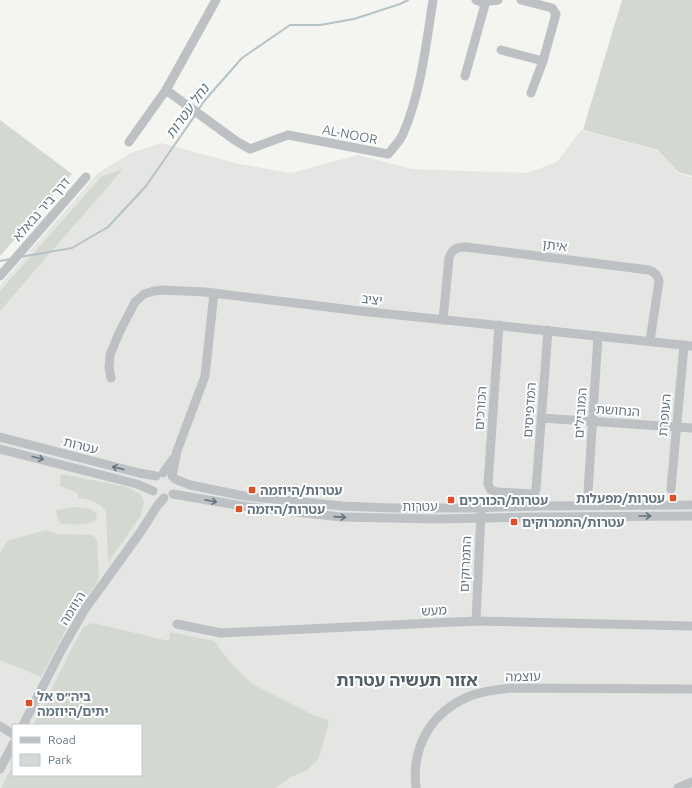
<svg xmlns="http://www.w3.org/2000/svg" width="692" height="788" font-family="Ubuntu,'Noto Sans Hebrew',sans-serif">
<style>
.built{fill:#e5e6e4;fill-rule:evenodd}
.green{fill:#d3d9d0}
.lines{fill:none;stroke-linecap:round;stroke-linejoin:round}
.stream{stroke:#b5c2c6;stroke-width:2}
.minor{stroke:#bdc1c4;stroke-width:9}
.oneway{stroke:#647581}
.poi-dot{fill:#de4e27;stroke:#fff;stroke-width:1.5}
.labels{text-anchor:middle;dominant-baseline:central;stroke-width:4;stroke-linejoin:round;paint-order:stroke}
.street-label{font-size:13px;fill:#647581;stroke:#fff}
.poi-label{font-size:13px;font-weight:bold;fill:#647581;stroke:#fff;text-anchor:start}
.water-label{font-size:14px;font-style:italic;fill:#5f777f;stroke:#fff}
.district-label{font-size:17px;font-weight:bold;fill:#525e66;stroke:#fff}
</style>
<rect width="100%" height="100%" fill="#f4f4f0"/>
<path class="built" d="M581 130 659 151 678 173 692 177V788H0V285L98 173 131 153 161 143 239 164 291 173 358 155 412 169 527 173 557 162ZM13 725H141V775H13Z"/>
<g class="green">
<path d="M622 0H692V176L678 172 658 150 583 130Z"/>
<path d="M0 120 72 174 0 256Z"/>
<path d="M123 169 12 297 0 311V291L102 176Z"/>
<path d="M61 474 127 487 140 494 144 501 141 515 108 563 106 512C100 502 91 500 79 498L77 493 60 486Z"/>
<path d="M77 507 91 509 96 513 97 519C88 527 73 524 61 524L58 520 56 510Z"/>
<path d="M46 530 58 534 92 535 97 539 99 576 97 583 76 611 41 677 0 660V554L7 541Z"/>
<path d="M93 623 169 641 170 632 214 641 230 662 252 684 313 715 329 720 322 749 317 761 307 770 291 777 276 788H1L13 765V775H141V725H33L83 627Z"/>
</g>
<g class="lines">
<g class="stream">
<path d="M198 110 205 100 242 58 290 25H320L354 19 400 4 408 0"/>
<path d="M20 257 72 248 108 227 146 186 196 114"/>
<path d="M0 261 10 259"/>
</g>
<g class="minor">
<path d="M476 0 481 2 498 0"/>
<path d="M521 0 552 8 556 14 543 61 531 93"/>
<path d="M501 50 543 61"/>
<path d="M465 76 486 1"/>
<path d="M166 90 236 141 250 149 288 135 388 154C393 148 400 141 403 134 421 92 426 45 433 0"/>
<path d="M129 142 166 90 216 0"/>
<path d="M0 276 86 177"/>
<path d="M443 320 449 258C452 249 457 247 466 247L649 270C655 272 657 275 659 281L650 341"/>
<path d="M499 325 488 484 491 490 498 492 532 494 535 492 536 489 548 330"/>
<path d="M111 378 109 367 110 355 119 333 135 302 144 294 154 291 163 290 205 292 360 311 692 346"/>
<path d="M541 418 692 428"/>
<path d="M0 437 139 473 156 476"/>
<path d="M0 449 137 484 153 491"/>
<path d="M163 473 173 459"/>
<path d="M172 476 177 451 205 376 214 293"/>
<path d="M175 479 190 485 244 496 342 506 393 508H470L539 506 692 505"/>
<path d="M671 489 684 345"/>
<path d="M588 492 598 336"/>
<path d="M173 494 242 506 341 517 438 519 539 517 692 516"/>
<path d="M476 621 481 513"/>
<path d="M177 624 221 633 476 621 692 626"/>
<path d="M23 725 62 649 85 609 142 530 157 506 164 498"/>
<path d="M0 726 13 734"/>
<path d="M0 769 13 744"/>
<path d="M416 788C411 747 431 712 470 696 484 691 498 689 513 688L692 689"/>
<path d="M678 788 692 782"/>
</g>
</g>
<defs><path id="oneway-shaft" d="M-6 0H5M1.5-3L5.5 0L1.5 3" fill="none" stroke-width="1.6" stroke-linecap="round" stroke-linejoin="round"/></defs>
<g class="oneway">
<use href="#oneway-shaft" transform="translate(38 458) rotate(15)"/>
<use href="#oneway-shaft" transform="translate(118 468) rotate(-166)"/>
<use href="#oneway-shaft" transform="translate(211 501) rotate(12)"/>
<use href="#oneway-shaft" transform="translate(645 516)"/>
<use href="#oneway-shaft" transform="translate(340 517) rotate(4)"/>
</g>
<g class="poi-dot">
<rect x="248" y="486" width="8" height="8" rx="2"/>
<rect x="669" y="494" width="8" height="8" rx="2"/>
<rect x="447" y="496" width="8" height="8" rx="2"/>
<rect x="235" y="505" width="8" height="8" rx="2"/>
<rect x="510" y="518" width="8" height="8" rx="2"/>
<rect x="25" y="699" width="8" height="8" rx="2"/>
</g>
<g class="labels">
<g class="street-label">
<text transform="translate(350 134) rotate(11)">AL-NOOR</text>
<text transform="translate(41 209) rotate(-49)">דרך ביר נבאלא</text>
<text transform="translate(555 245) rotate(7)">איתן</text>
<text transform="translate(372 299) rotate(6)">יציב</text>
<text transform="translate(480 408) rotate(-86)">הכורכים</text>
<text transform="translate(529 410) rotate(-86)">המדפיסים</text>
<text transform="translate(618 410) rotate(4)">הנחושת</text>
<text transform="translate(580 413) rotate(-86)">המובילים</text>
<text transform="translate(664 415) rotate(-85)">העופרת</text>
<text transform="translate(81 445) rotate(14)">עטרות</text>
<text x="420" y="506">עטרות</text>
<text transform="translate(465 564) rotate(-87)">התמרוקים</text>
<text transform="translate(72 608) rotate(-58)">היוזמה</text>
<text transform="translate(434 610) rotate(-3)">מעש</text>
<text transform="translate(523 676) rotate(-1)">עוצמה</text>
</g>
<g class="poi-label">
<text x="260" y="490">עטרות/היוזמה</text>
<text x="665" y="498" text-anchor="end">עטרות/מפעלות</text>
<text x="459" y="500">עטרות/הכורכים</text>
<text x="247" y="509">עטרות/היזמה</text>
<text x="522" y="522">עטרות/התמרוקים</text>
<text x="37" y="696">ביה״ס אל<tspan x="37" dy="15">יתים/היוזמה</tspan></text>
</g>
<g class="water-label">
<text transform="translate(187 111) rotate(-54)">נחל עטרות</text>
</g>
<g class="district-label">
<text x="407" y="679">אזור תעשיה עטרות</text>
</g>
</g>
<rect x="12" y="724" width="130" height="52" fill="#ffffff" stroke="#c1c8cd"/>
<rect x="20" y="737" width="20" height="6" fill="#bdc1c4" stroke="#c1c8cd"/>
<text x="48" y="744" font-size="12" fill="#647581">Road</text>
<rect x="20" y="754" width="20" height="12" fill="#d3d9d0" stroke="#c1c8cd"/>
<text x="48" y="764" font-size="12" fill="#647581">Park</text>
</svg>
